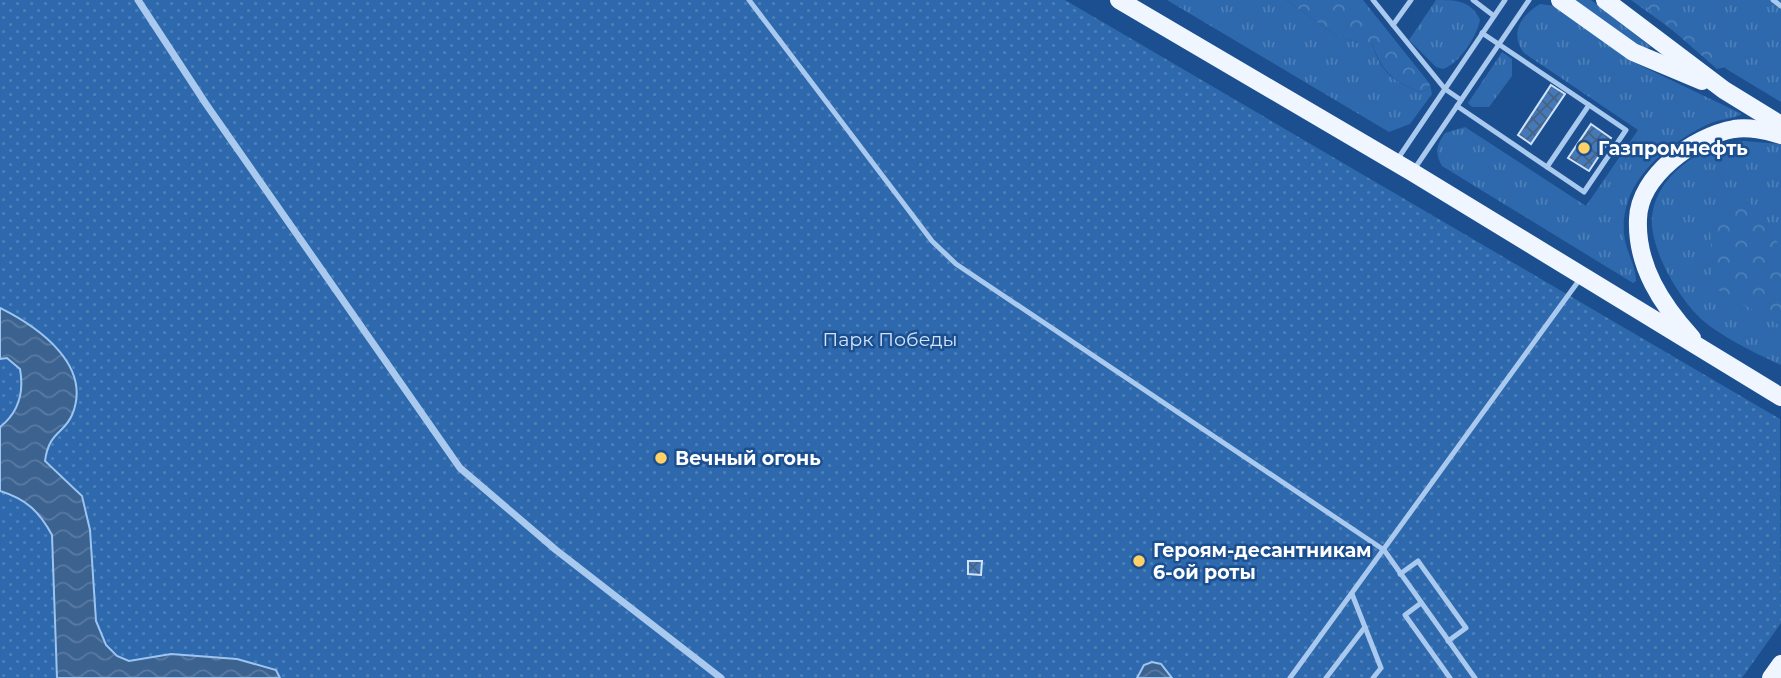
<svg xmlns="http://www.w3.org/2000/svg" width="1781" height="678" font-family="Montserrat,sans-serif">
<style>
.grass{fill:url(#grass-tufts)}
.forest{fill:url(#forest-crowns)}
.park{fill:url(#park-dots)}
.water{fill:url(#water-waves);stroke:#9cc4f0;stroke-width:2}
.building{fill:url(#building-cross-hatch);stroke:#cfe3fa;stroke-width:2}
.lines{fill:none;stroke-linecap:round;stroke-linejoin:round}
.lane{stroke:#a9c9ee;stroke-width:5}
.street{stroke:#a9c9ee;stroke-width:7}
.primary{stroke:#f0f6ff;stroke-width:18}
.poi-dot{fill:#ffd166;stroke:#1b4f8f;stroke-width:2.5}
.labels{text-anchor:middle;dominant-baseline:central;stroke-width:5;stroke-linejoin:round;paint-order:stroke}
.poi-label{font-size:19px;font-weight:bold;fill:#fff;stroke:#1b4f8f;text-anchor:start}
.park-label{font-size:19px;fill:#cfe3fa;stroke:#1b4f8f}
</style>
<defs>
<pattern id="grass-tufts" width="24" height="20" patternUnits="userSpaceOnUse" patternTransform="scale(1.75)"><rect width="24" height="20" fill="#2e69ad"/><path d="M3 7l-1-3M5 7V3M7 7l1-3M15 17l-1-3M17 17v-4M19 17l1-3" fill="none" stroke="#4d80b9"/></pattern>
<pattern id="forest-crowns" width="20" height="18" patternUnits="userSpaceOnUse" patternTransform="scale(1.75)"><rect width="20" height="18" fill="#2e69ad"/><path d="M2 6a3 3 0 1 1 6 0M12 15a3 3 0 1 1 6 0" fill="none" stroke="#4d80b9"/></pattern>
<pattern id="park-dots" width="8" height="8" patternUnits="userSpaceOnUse" patternTransform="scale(1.75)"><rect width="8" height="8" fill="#2e69ad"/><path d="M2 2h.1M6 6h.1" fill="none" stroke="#4d80b9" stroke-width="1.8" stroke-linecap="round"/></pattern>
<pattern id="water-waves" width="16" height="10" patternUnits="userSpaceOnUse" patternTransform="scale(1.75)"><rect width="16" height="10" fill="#3c6290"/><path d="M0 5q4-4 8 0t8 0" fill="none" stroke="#597aa1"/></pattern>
<pattern id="building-cross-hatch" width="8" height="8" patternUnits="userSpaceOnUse" patternTransform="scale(1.75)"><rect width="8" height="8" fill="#4478b7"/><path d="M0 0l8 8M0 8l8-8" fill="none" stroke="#486282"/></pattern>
</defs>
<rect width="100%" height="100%" fill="#1b4f8f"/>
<g class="grass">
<path d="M1167 0H1286L1334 34 1358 43H1372C1380 72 1393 81 1420 92L1427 90 1430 84 1432 94 1410 124 1389 132Z"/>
<path d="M1436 0C1455 0 1471 0 1480 20 1477 36 1459 64 1443 69L1436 67 1409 40Z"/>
<path d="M1573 0H1591L1651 47 1643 50Z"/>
<path d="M1631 0H1781V102L1728 70Z"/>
<path d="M1540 4 1555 6 1629 60 1742 114C1733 119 1721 119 1711 123 1667 143 1620 181 1624 234 1625 250 1636 265 1636 281L1633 283 1442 166C1435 154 1436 145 1445 133L1465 127 1586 206 1638 130 1524 53C1509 34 1521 15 1540 4Z"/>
<path d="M1502 52 1512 59V76L1489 107H1472L1468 103Z"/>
<path d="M1744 141 1781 144V365C1757 354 1717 335 1698 316 1677 295 1649 247 1652 216 1657 173 1704 144 1744 141Z"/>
</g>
<g class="forest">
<path d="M1286 0H1363L1430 84 1427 90 1420 92C1393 81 1381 71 1372 43H1358L1334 34Z"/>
<path d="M1638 0H1655L1729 56V66L1717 69Z"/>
<path d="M1741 191 1781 247V326L1713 287 1710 225Z"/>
</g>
<path class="park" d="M0 0H1065L1780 419 1781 623 1742 678H0Z"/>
<g class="water">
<path d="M0 308C38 327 93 365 72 415 64 434 49 431 45 461L82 496 90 530 96 621 106 645 117 656 129 661 171 654 237 659 276 670 280 678H57L52 535C39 511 26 499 0 491V427C19 412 24 391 20 369L7 358 0 359Z"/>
<path d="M1152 662 1161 664 1172 678H1137L1144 665Z"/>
</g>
<g class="building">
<path d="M1551 85 1565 94 1531 144 1518 135Z"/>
<path d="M1591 124 1611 138 1589 171 1568 158Z"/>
<path d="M968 561H982L981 575 968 574Z"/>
</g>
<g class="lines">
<g class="lane">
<path d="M749 0 932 241 956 264 1384 550 1475 678"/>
<path d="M1373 0 1393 25"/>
<path d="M1411 0 1393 25 1445 89 1461 100"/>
<path d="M1473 0 1494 16"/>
<path d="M1773 0 1781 6"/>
<path d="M1457 106 1547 167 1589 105 1482 33"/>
<path d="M1397 160 1505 0"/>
<path d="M1547 167 1584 192 1626 130 1589 105"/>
<path d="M1415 168 1529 0"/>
<path d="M1400 574 1418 561 1466 628 1448 641"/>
<path d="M1352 594 1381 668 1373 678"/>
<path d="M1421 603 1405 615 1450 678"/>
<path d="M1290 678 1580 279"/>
<path d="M1326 678 1365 627"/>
</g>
<path class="street" d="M138 0 206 104 460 468 556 550 721 678"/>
<g class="primary">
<path d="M1119 0 1412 172 1781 397"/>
<path d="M1560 0 1633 52 1702 81"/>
<path d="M1605 0 1724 90 1781 125"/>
<path d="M1692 338C1662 305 1636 266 1638 219 1639 176 1694 136 1734 129 1748 127 1767 130 1781 135"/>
<path d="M1771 678 1781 664"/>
</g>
</g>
<g class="poi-dot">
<circle cx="1584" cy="148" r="7"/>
<circle cx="661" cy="458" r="7"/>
<circle cx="1139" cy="561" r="7"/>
</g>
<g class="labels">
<g class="poi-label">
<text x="1598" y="148">Газпромнефть</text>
<text x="675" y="458">Вечный огонь</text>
<text x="1153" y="550">Героям-десантникам<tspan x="1153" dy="22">6-ой роты</tspan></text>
</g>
<g class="park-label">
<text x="890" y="339">Парк Победы</text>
</g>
</g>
</svg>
